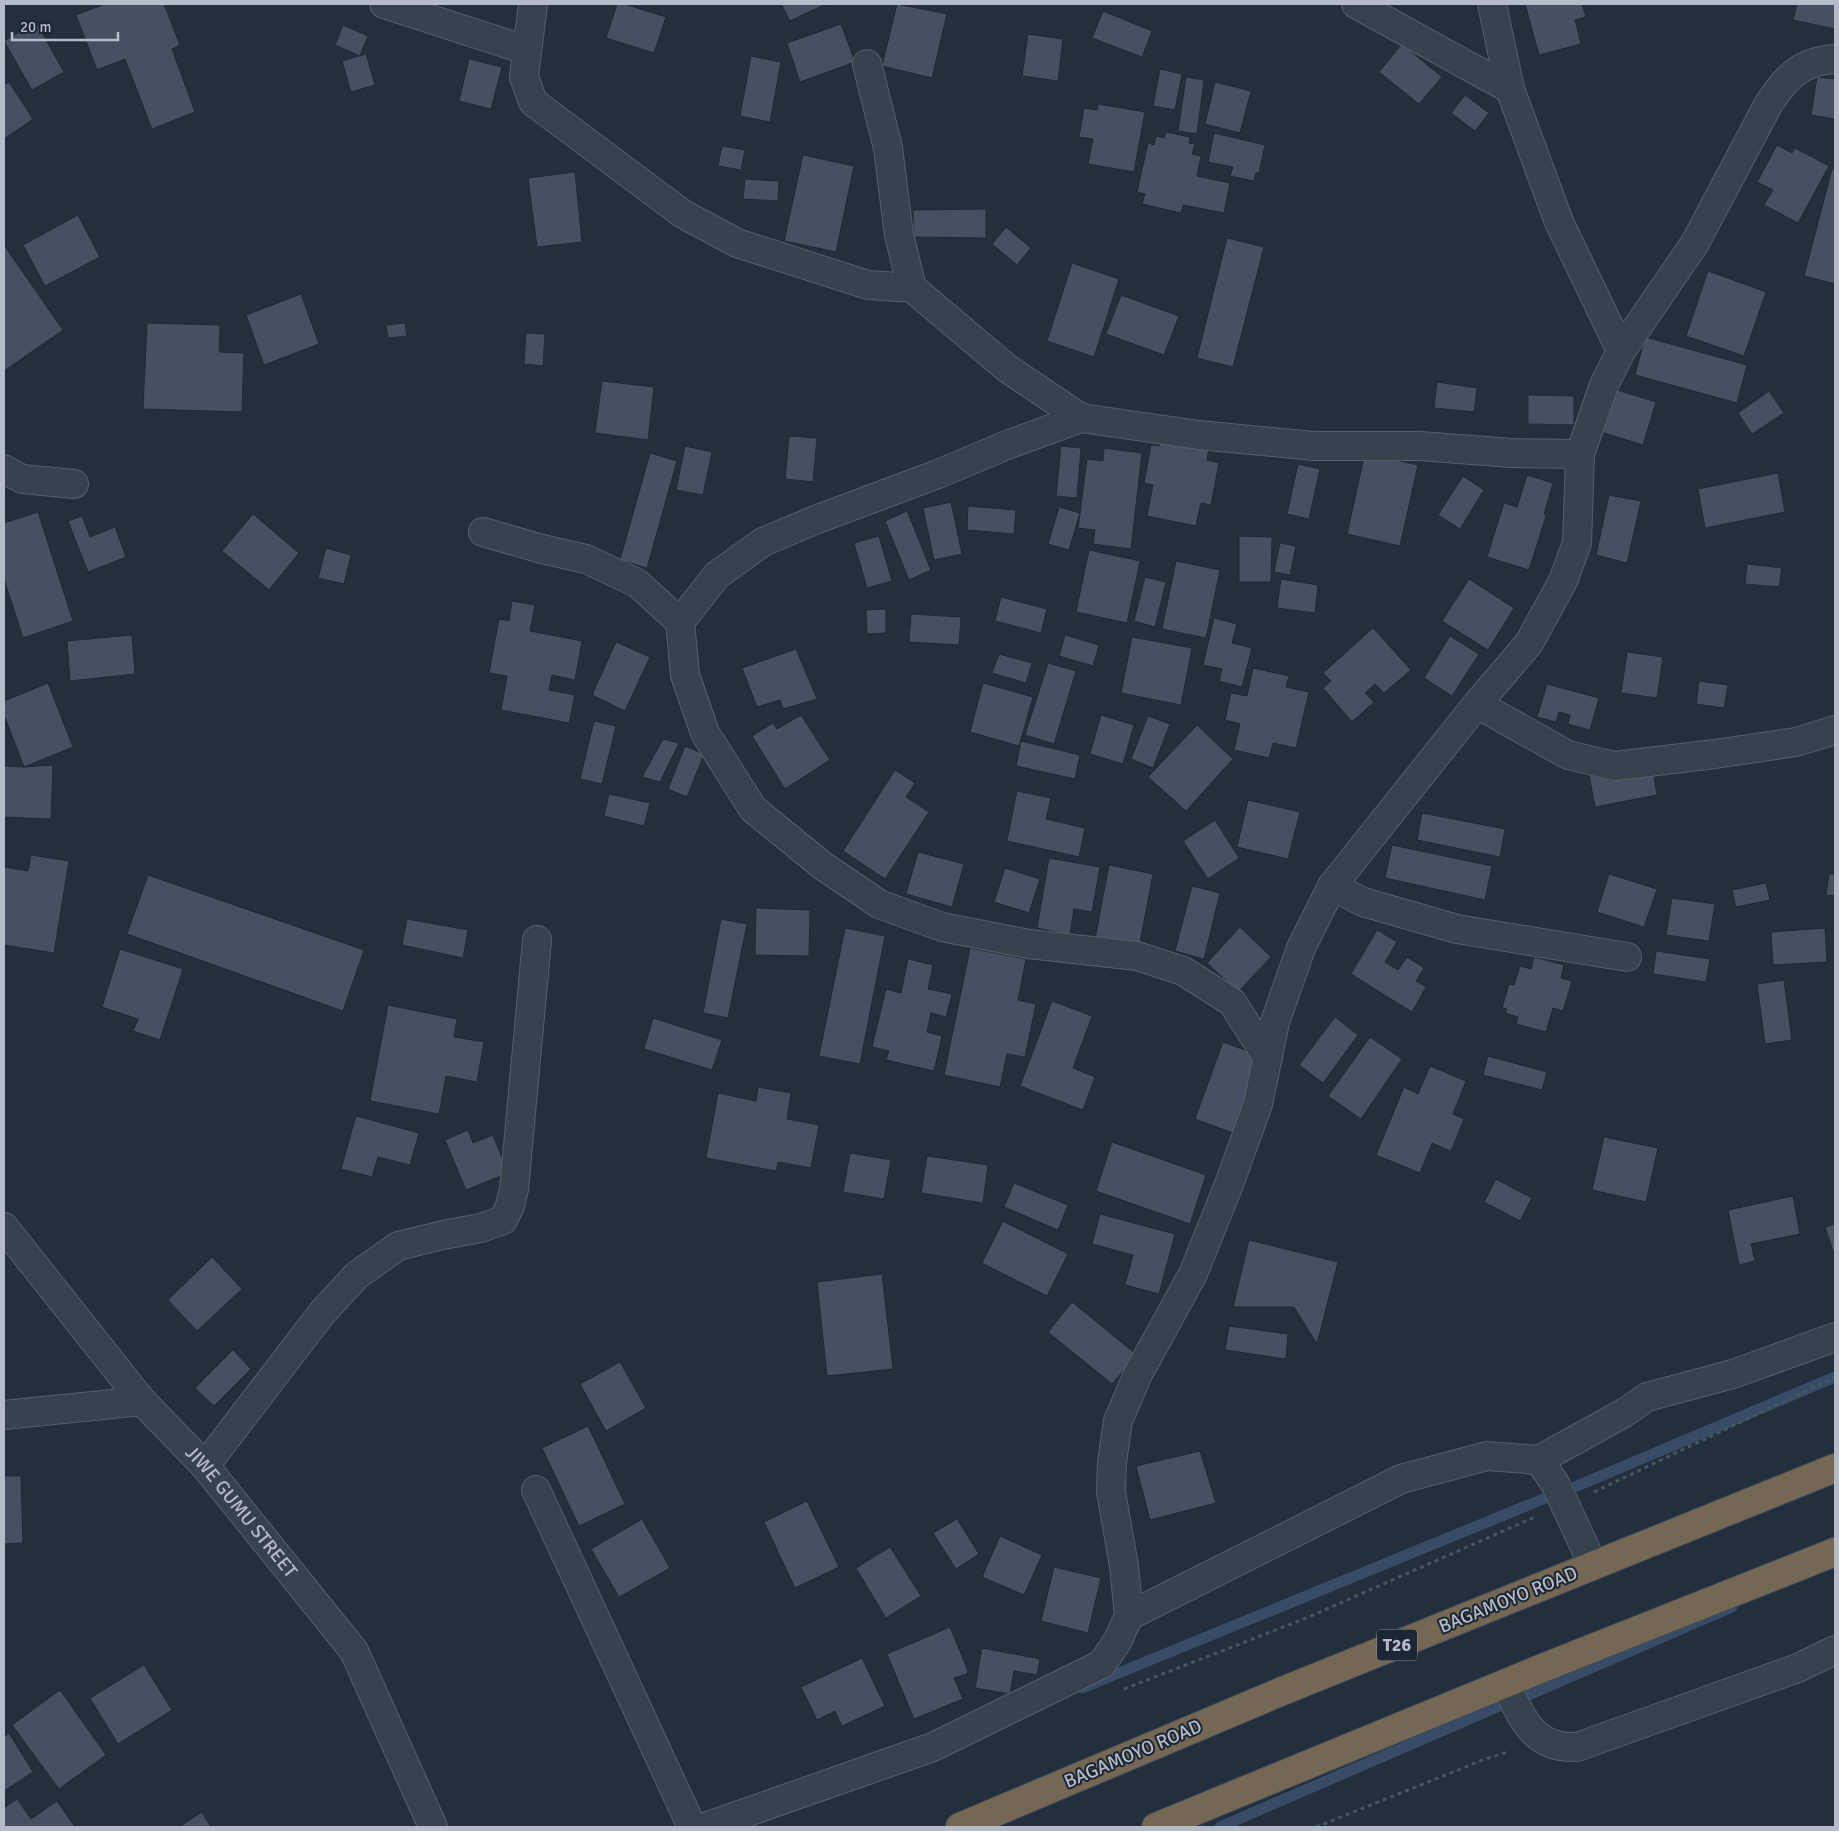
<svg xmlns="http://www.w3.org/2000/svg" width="1839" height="1831" font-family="Signika,sans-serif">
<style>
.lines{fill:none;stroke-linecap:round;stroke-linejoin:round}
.stream{stroke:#394c67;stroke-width:11}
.building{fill:#455162;stroke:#1f2835}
.minor-casing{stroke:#565f6c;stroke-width:30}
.highway-casing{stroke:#434c59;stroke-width:30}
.path{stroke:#44595c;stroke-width:3;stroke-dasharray:4 4;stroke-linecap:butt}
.minor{stroke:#38414e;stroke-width:28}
.highway{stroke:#746855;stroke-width:28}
.labels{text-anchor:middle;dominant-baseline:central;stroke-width:4;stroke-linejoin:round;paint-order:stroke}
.shield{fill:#1d2633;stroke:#878f9c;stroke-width:1}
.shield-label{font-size:18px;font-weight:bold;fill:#b4bcc9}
.street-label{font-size:19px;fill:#b4bcc9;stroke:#1d2633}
</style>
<rect width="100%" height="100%" fill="#242f3e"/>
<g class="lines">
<g class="stream">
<path d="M1577 1486 1835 1377"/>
<path d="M1082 1688 1548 1497"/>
<path d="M1524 1697 1732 1607"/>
<path d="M1220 1827 1504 1704"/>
</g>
</g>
<g class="building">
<path d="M105 4H164L180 45 172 49 195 112 152 129 125 59 97 70 76 15Z"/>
<path d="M617 4H624L666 17 654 53 606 38Z"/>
<path d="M781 4H826L790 21Z"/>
<path d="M897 4 947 14 932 78 882 66Z"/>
<path d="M1525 4H1582L1586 17 1575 20 1581 44 1539 55Z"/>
<path d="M1797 4H1835V29L1793 20Z"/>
<path d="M1103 11 1152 31 1142 57 1092 38Z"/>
<path d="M36 22 64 72 32 90 4 41Z"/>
<path d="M841 24 855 62 800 82 787 43Z"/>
<path d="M343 25 368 36 360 56 335 45Z"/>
<path d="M1028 34 1063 39 1058 81 1022 76Z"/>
<path d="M1402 44 1442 77 1419 104 1379 72Z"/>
<path d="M366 54 375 85 351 92 342 61Z"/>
<path d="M751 56 781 62 770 122 740 116Z"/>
<path d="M469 59 502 67 491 109 459 101Z"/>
<path d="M1160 69 1182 74 1175 110 1153 106Z"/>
<path d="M1186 77 1204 80 1197 134 1178 131Z"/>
<path d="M1817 77 1835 79V119L1811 115Z"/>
<path d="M9 82 33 119 4 139V85Z"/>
<path d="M1215 82 1251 91 1240 133 1205 124Z"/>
<path d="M1465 95 1489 113 1475 131 1451 113Z"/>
<path d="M1098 104 1145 112 1134 172 1088 164 1093 139 1079 137 1084 108 1097 110Z"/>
<path d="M1166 132 1190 137 1189 143 1195 144 1192 154 1201 156 1197 176 1230 183 1224 213 1183 205 1181 213 1142 204 1145 194 1137 192 1148 143 1154 145 1156 136 1164 138Z"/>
<path d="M1214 133 1265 145 1259 173H1256L1254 181 1230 176 1233 167 1208 162Z"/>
<path d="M1777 145 1792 153 1795 148 1829 166 1798 223 1764 205 1773 190 1757 182Z"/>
<path d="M722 146 745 150 741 170 718 166Z"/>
<path d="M803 155 854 166 836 252 784 241Z"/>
<path d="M1832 169 1835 170V284L1804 276Z"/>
<path d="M575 172 582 242 537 247 528 178Z"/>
<path d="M745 179 779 181 778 201 743 199Z"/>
<path d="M986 209V238L913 237V210Z"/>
<path d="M78 215 100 257 45 286 23 245Z"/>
<path d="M1006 227 1031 248 1017 265 992 244Z"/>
<path d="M1227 238 1264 247 1233 367 1197 358Z"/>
<path d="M4 245 63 330 4 371Z"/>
<path d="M1072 263 1119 279 1094 357 1047 341Z"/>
<path d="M1708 271 1766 292 1744 356 1686 336Z"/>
<path d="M301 294 319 344 264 365 246 315Z"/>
<path d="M1121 295 1179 316 1164 355 1106 334Z"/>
<path d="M147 323 220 325 219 352 244 353 242 412 143 409Z"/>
<path d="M405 323 407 336 388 338 386 325Z"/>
<path d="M526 333 545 334 543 366 524 364Z"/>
<path d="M1645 337 1747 365 1737 403 1635 375Z"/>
<path d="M602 381 654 387 648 440 595 433Z"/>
<path d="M1437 382 1477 388 1474 412 1434 408Z"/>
<path d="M1614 389 1656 402 1643 445 1601 432Z"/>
<path d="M1769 391 1784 413 1752 434 1738 413Z"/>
<path d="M1528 395 1574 396V425L1528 424Z"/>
<path d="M789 436 817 438 813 482 785 479Z"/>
<path d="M1160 439 1209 448 1207 460 1219 463 1211 505 1201 503 1196 526 1147 516 1153 485 1144 483 1151 445 1159 446Z"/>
<path d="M685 446 712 452 703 495 676 490Z"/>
<path d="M1061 446 1081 448 1077 498 1056 496Z"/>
<path d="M1104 448 1142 453 1131 549 1093 544 1095 530 1078 528 1087 459 1103 461Z"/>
<path d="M650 453 677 461 647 568 620 560Z"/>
<path d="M1365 453 1418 465 1400 546 1347 534Z"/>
<path d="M1298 464 1320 469 1309 519 1287 514Z"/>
<path d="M1778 473 1785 512 1705 528 1698 489Z"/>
<path d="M1527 475 1553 483 1544 514 1546 516 1529 570 1487 557 1504 503 1517 507Z"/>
<path d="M1463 476 1484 490 1460 529 1438 515Z"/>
<path d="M1609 495 1641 501 1627 563 1596 555Z"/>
<path d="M951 502 962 554 934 560 923 508Z"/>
<path d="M968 506 1016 510 1014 534 967 530Z"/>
<path d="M1059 507 1080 513 1069 550 1048 544Z"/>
<path d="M907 511 931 570 909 580 885 521Z"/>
<path d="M38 512 73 621 23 638 4 579V523Z"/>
<path d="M253 514 299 553 269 590 222 551Z"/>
<path d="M82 516 90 537 115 527 126 557 88 572 68 521Z"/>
<path d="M879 536 892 581 867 588 854 543Z"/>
<path d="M1239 536 1272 537 1271 582H1239Z"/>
<path d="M1280 543 1296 546 1290 575 1274 572Z"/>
<path d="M326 548 351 555 344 584 318 578Z"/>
<path d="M1089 550 1140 561 1127 623 1076 612Z"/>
<path d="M1176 561 1220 570 1206 638 1162 629Z"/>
<path d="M1747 564 1782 568 1779 587 1745 584Z"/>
<path d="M1145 577 1166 582 1155 627 1134 621Z"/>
<path d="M1281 579 1318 585 1315 613 1277 608Z"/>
<path d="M1469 579 1514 608 1488 650 1442 621Z"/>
<path d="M1001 597 1047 609 1041 633 995 621Z"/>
<path d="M512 601 535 605 530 631 582 641 575 680 552 675 549 690 575 695 569 723 501 710 507 676 489 673 499 619 509 621Z"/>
<path d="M886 609V633L867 634 866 610Z"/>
<path d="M911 614 961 617 959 645 909 642Z"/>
<path d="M1214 618 1237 624 1232 643 1252 648 1242 687 1219 681 1222 669 1203 665Z"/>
<path d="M1373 628 1411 670 1384 693 1375 684 1365 693 1374 702 1352 722 1323 688 1331 681 1323 673Z"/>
<path d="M132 635 135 674 70 681 67 641Z"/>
<path d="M1065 635 1099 645 1093 666 1059 656Z"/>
<path d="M1450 636 1479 654 1452 696 1424 678Z"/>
<path d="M1132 637 1192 648 1181 705 1121 693Z"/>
<path d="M616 642 650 657 625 711 592 695Z"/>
<path d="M796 649 817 699 783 709 780 700 757 707 742 668Z"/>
<path d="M1627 652 1663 657 1657 698 1621 693Z"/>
<path d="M999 654 1032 663 1026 683 992 673Z"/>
<path d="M1048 663 1076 671 1054 744 1025 735Z"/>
<path d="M1253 668 1289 676 1286 687 1309 692 1296 748 1273 743 1269 758 1234 750 1240 724 1225 720 1231 693 1247 696Z"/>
<path d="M1699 681 1728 685 1724 708 1696 704Z"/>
<path d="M48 683 73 747 24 767 4 715V701Z"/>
<path d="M983 683 1033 697 1019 746 970 732Z"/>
<path d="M1547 684 1599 698 1590 730 1568 724 1570 715 1559 712 1556 722 1537 717Z"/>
<path d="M801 715 830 760 785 789 752 736 773 723 777 729Z"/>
<path d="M1101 715 1134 725 1123 764 1090 754Z"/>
<path d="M1148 716 1170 724 1153 768 1131 759Z"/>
<path d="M594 721 616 726 602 784 580 779Z"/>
<path d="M1197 725 1233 759 1186 811 1148 777Z"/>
<path d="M663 739 679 743 660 782 642 777Z"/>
<path d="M1021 741 1080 755 1075 779 1016 766Z"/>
<path d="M685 746 704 754 687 797 668 789Z"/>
<path d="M1652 764 1657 795 1595 807 1589 775Z"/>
<path d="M53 765 51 819 4 817V766L24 767Z"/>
<path d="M895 770 915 783 906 797 929 812 885 879 843 851Z"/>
<path d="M1017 791 1051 798 1046 819 1085 828 1079 857 1007 841Z"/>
<path d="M609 794 650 803 644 826 604 816Z"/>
<path d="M1248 800 1300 812 1288 859 1237 847Z"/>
<path d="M1422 813 1505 829 1500 857 1417 840Z"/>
<path d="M1215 820 1239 858 1208 879 1183 841Z"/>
<path d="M1392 845 1492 866 1485 900 1385 878Z"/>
<path d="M918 852 964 864 952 907 906 894Z"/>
<path d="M31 855 69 861 54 953 4 945V867L28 871Z"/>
<path d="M1049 858 1100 867 1092 912 1074 909 1070 935 1037 928Z"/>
<path d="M1109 865 1153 874 1139 948 1095 939Z"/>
<path d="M1005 868 1040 879 1029 913 994 902Z"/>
<path d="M1609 874 1657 889 1644 927 1597 912Z"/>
<path d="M1829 874H1835V896L1826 895Z"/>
<path d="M148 875 364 950 343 1011 127 934Z"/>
<path d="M1766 883 1770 900 1736 907 1732 890Z"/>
<path d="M1192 886 1220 893 1204 959 1175 951Z"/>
<path d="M1672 898 1715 904 1709 941 1666 935Z"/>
<path d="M756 908 810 910 809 956 755 955Z"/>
<path d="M407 919 468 930 463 958 402 945Z"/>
<path d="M721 919 747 924 728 1018 703 1013Z"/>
<path d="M1240 927 1271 957 1238 992 1207 963Z"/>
<path d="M845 928 885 936 860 1064 819 1056Z"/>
<path d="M1825 928 1827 962 1773 965 1771 932Z"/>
<path d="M1377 930 1397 942 1385 962 1398 970 1407 957 1424 968 1416 981 1426 987 1412 1012 1351 974Z"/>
<path d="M970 948 1026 959 1018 1000 1036 1004 1025 1057 1007 1054 1000 1087 944 1075Z"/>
<path d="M120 949 183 969 160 1040 133 1031 138 1019 102 1007Z"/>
<path d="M1656 951 1710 959 1706 982 1653 974Z"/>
<path d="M1534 957 1564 965 1561 978 1572 981 1563 1011 1553 1008 1546 1032 1516 1024 1518 1017 1505 1013 1507 1009 1502 1008 1509 984 1514 985 1520 966 1531 969Z"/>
<path d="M908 959 933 965 928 989 952 994 946 1017 931 1013 927 1032 942 1036 934 1071 886 1060 889 1051 872 1047 886 989 901 993Z"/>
<path d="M1784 980 1792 1040 1765 1044 1757 984Z"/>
<path d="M1052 1001 1092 1016 1073 1068 1095 1077 1083 1110 1020 1086Z"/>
<path d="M388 1005 457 1019 454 1037 484 1042 477 1082 446 1076 439 1114 370 1101Z"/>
<path d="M1335 1017 1358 1035 1323 1083 1299 1065Z"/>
<path d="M653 1018 722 1040 712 1070 644 1049Z"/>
<path d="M1370 1037 1402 1059 1361 1119 1328 1096Z"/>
<path d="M1223 1042 1261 1056 1233 1133 1195 1119Z"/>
<path d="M1488 1056 1547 1072 1542 1090 1483 1075Z"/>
<path d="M1430 1066 1466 1081 1453 1114 1464 1119 1451 1151 1432 1143 1420 1173 1376 1155 1404 1087 1418 1094Z"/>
<path d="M758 1087 791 1093 787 1119 819 1125 811 1168 778 1162 776 1171 706 1158 718 1093 756 1101Z"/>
<path d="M356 1116 419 1133 410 1165 378 1157 372 1177 341 1169Z"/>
<path d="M468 1130 473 1143 493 1135 508 1173 466 1190 445 1140Z"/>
<path d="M1604 1137 1658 1148 1646 1202 1592 1190Z"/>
<path d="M1112 1142 1206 1175 1190 1224 1096 1191Z"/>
<path d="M850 1153 891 1160 884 1199 843 1192Z"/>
<path d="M927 1156 988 1165 983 1203 921 1193Z"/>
<path d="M1496 1179 1532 1198 1520 1221 1484 1202Z"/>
<path d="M1014 1183 1068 1205 1058 1230 1004 1207Z"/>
<path d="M1793 1196 1800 1234 1751 1244 1755 1261 1739 1265 1728 1210Z"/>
<path d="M1100 1214 1175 1234 1159 1294 1125 1285 1133 1255 1092 1244Z"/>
<path d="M1003 1221 1068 1254 1047 1296 982 1263Z"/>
<path d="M1835 1224V1257L1825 1227Z"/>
<path d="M1249 1240 1338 1262 1317 1344 1294 1307H1233Z"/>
<path d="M212 1257 242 1289 197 1331 168 1300Z"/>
<path d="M882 1274 893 1369 827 1376 817 1282Z"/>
<path d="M1072 1302 1137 1355 1112 1384 1048 1332Z"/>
<path d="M1229 1326 1288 1334 1286 1359 1225 1350Z"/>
<path d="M233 1350 251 1369 214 1406 195 1388Z"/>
<path d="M620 1362 646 1408 606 1431 580 1384Z"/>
<path d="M588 1426 625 1504 579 1526 542 1448Z"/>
<path d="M1200 1451 1216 1503 1150 1520 1136 1466Z"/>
<path d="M4 1476H21L23 1543 4 1544Z"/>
<path d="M807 1501 839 1567 795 1588 764 1522Z"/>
<path d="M642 1519 670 1568 619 1597 591 1549Z"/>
<path d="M957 1519 979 1554 956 1569 933 1533Z"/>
<path d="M1000 1536 1042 1555 1024 1595 982 1577Z"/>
<path d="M890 1547 921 1596 886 1618 856 1568Z"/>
<path d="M1054 1567 1101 1578 1088 1633 1041 1621Z"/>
<path d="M950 1627 968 1671 967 1674 954 1678 963 1699 914 1719 887 1654Z"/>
<path d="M982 1648 1040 1659 1037 1675 1014 1671 1010 1694 975 1688Z"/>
<path d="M862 1658 885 1706 842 1726 835 1711 817 1720 801 1687Z"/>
<path d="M144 1665 172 1710 118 1744 90 1698Z"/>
<path d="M60 1690 106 1755 59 1789 12 1725Z"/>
<path d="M9 1733 33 1772 4 1791V1737Z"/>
<path d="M17 1799 31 1819 57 1801 75 1827H4V1808Z"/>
<path d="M202 1812 211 1827H179Z"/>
</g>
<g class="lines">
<defs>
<g id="minor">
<path d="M384 4 526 50"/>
<path d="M533 4 524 77 533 102 683 214 737 243 868 285 912 288 1008 369 1081 418"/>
<path d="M1356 4 1510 89"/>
<path d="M1492 4 1510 89 1559 222 1621 351"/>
<path d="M867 64 888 148 899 235 912 288"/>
<path d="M4 469 22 479 74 484"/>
<path d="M483 532 542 549 586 559 637 583 680 622 685 675 705 733 753 809 823 866 879 904 942 927 1029 944 1137 956 1183 971 1232 1002 1268 1058"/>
<path d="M680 622 717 575 763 542 815 520 938 474 1007 445 1081 418 1199 435 1314 446H1420L1511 453 1580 454"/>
<path d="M1477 704 1568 755 1615 766 1715 754 1796 742 1835 730"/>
<path d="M1332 886 1363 902 1457 929 1627 957"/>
<path id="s1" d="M4 1227 142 1401 205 1466 354 1651 433 1827"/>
<path d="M4 1415 142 1401"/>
<path d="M1539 1460 1624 1413 1647 1397 1733 1374 1835 1337"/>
<path d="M205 1466 322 1313 356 1276 398 1246 443 1235 481 1228 503 1220 510 1206 514 1189 537 940"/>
<path d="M536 1490 692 1827"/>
<path d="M1129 1616 1401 1479 1487 1456 1539 1460 1556 1485 1593 1565"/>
<path d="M1505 1684C1523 1718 1532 1749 1577 1747L1798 1668 1835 1650"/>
<path d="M705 1827 933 1747 1102 1664 1117 1642 1129 1616 1124 1566 1111 1492 1112 1462 1118 1421 1138 1374 1193 1274 1228 1187 1258 1104 1275 1022 1301 948 1332 886 1477 704 1529 643 1563 581 1577 543 1580 454 1604 385 1621 351 1695 243 1768 105C1786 77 1801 61 1835 59"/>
</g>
<g id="highway">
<path d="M960 1827 1285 1690 1835 1468"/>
<path d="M1156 1827 1550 1665 1835 1552"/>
</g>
</defs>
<use href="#minor" class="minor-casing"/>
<use href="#highway" class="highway-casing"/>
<g class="path">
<path d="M1594 1492 1835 1377"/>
<path d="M1124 1689 1304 1619 1535 1517"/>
<path d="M1316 1827 1483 1760 1508 1752"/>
</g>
<use href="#minor" class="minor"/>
<use href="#highway" class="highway"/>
</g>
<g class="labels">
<rect class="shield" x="1377" y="1629.5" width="40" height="31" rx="4"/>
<g class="shield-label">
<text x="1397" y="1645">T26</text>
</g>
<g class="street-label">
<text stroke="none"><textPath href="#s1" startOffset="371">JIWE GUMU STREET</textPath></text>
<text transform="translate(1508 1600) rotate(-22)">BAGAMOYO ROAD</text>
<text transform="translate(1133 1754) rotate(-23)">BAGAMOYO ROAD</text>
</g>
</g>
<rect width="1839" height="1831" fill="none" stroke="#b4bcc9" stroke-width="10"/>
<path d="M12 32v8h106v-8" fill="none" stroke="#b4bcc9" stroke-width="2.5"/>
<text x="20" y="32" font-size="15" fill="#b4bcc9" stroke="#1d2633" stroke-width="4" paint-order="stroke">20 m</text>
</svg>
